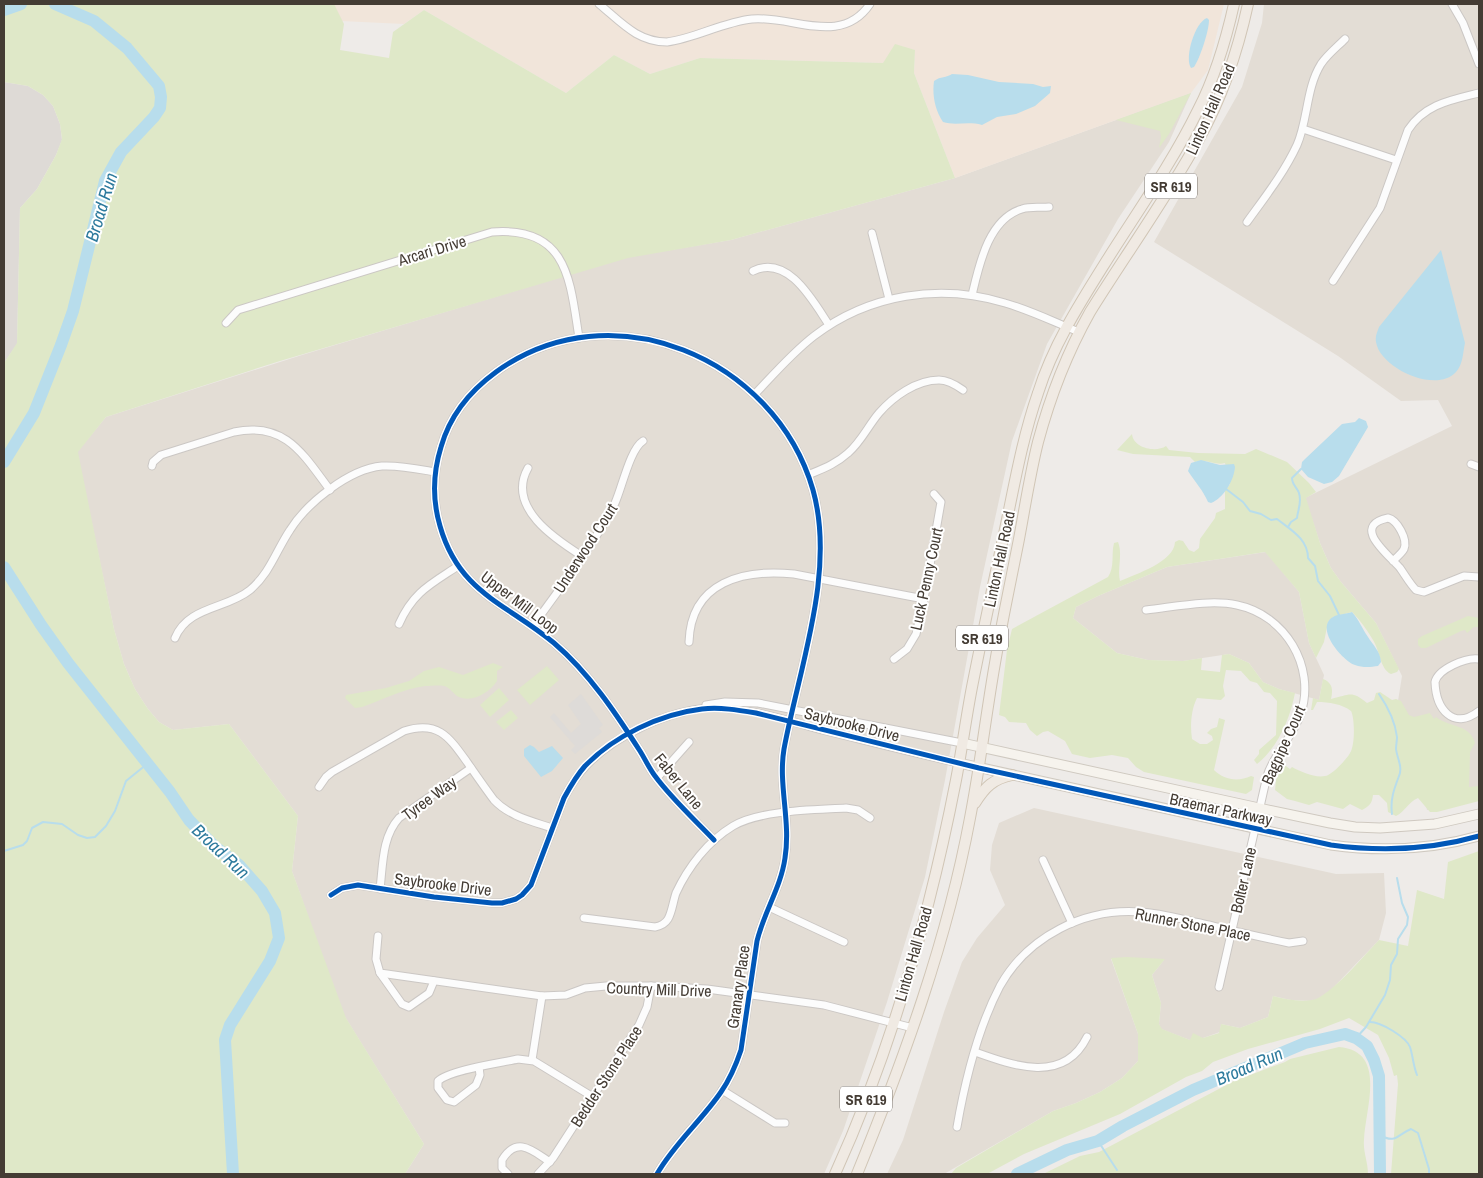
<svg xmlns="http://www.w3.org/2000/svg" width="1483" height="1178" font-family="'Archivo Narrow',sans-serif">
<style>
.residential{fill:#e3ddd5}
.commercial{fill:#f1e5da}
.industrial{fill:#dedad6}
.green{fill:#dfe8c8}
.parking{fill:#dedbd8}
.water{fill:#b8ddec}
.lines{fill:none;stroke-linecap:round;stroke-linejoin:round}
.stream{stroke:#b8ddec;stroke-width:2}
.river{stroke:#b8ddec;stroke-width:12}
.street-casing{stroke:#cbc7c4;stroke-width:9}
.secondary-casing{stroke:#cfc9c0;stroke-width:11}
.primary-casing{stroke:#d0c5b5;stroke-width:12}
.street{stroke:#fcfcfc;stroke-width:7}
.secondary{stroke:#f6f3ed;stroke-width:9}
.primary{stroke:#f0eae3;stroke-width:10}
.cycleway-casing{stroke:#fff;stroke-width:8}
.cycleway{stroke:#0057b8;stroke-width:5}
.labels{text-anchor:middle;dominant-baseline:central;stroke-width:4;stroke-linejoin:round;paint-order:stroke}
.shield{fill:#fff;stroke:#7c7671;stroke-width:1}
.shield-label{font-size:15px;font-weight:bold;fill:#443c34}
.street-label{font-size:16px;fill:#443c34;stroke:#fff}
.water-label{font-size:18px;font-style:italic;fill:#2d7a9d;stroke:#fff}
</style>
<rect width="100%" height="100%" fill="#eeebe8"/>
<g class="residential">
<path d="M1264 4H1479V797L1427 810 1411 723 1398 701 1402 676 1376 623 1341 582 1331 568 1320 543 1305 498 1452 426 1438 400 1401 401 1338 356 1154 242 1242 87 1262 23Z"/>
<path d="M1191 93 1169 142 1118 219 1047 344 1012 441 980 587 945 780 925 877 887 1002 843 1131 824 1174H405L424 1144 342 1012 292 871 298 816 229 724 173 730 159 722 148 709 135 689 124 664 114 629 77 452 106 417 302 355 628 257 731 240 955 178Z"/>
<path d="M1266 552 1299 592 1309 643 1324 675 1319 700 1279 689 1263 682 1249 663 1229 654 1183 661 1148 660 1117 653 1073 618 1076 607 1098 596 1167 567Z"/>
<path d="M1034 808 1336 874 1384 873 1386 913 1379 940 1328 993 1314 1001 1291 1000 1273 996 1268 1017 1240 1028 1221 1024 1220 1032 1203 1038 1190 1040 1161 1029 1159 1024 1161 1003 1152 975 1164 960 1111 959 1138 1034V1061L1122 1078 1100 1092 1076 1103 1053 1111 944 1174H887L903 1140 944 1012 962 962 977 938 1005 905 990 870 992 845 999 823Z"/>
</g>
<path class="commercial" d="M312 4H1224L1208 70 1191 93 955 178 914 73 915 50 883 63 700 58 650 74 614 55 566 93 424 10 404 24 320 20Z"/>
<path class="industrial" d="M4 82 28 86 43 95 53 106 60 124 62 140 56 155 37 189 20 208 17 344 4 363Z"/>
<g class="green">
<path d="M4 4H334L344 24 340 50 389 58 393 32 424 10 566 93 614 55 650 74 700 58 883 63 895 44 915 50 914 73 955 178 731 240 628 258 280 361 106 417 78 452 114 629 124 664 135 689 148 709 159 722 173 730 229 724 298 816 292 871 346 1018 424 1144 405 1174H4V363L17 343 20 208 37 189 56 155 62 139 60 124 53 106 43 95 28 86 4 82Z"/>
<path d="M1191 93 1169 134 1159 148 1161 137 1160 131 1116 120Z"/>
<path d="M1132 434C1133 448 1156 453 1166 446L1169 450 1198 453 1245 454 1256 449 1287 462 1309 483 1316 492 1306 498 1320 543 1331 568 1341 582 1376 623 1399 669 1397 672 1391 674C1380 669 1380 651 1373 640 1367 630 1360 620 1352 612L1333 617 1328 622 1324 642 1316 658 1309 643 1299 592 1265 552 1167 567 1098 596 1076 607 1073 618 1117 653 1148 660 1183 661 1202 658 1201 670 1220 672 1222 655 1229 654 1249 663 1263 682 1279 689 1295 693C1290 719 1278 747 1257 764L1254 760 1259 754V750L1276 735 1277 701 1270 693 1264 692 1257 683 1250 681 1241 671 1226 670 1223 686 1225 696 1221 700 1197 698C1191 710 1190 726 1192 739L1200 744H1207L1213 740 1212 736 1207 733 1211 729 1217 727 1219 718 1225 720 1214 770C1224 780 1238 782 1251 776L1254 777 1252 790 1246 794 1144 772 1136 767 1128 758 1112 755 1090 758 1072 754 1065 741 1048 731 1043 732 1037 736 1030 730 1026 723 1009 722 1005 717 999 715 1007 650 1012 629 1108 577C1115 567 1111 554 1114 543L1118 542C1123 554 1117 569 1120 581 1136 574 1174 562 1175 542L1179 540 1183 541 1189 550 1194 552 1199 548 1200 539 1215 518 1216 513 1225 509V491L1230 484 1225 463C1215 466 1205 458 1195 462L1190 457 1133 454 1117 450Z"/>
<path d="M1468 616 1479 618V627H1474L1467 633 1465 630 1461 631 1426 648H1421L1418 645V639L1422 636Z"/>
<path d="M493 663 503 667 497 671V681C489 693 471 704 457 696 453 693 449 687 444 686 439 685 430 686 425 686 403 689 382 700 362 707L355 708 345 698 346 695 386 688 409 681 424 671 439 667 463 675Z"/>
<path d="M547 666 559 680 530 705 517 690Z"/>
<path d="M1323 679C1333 683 1333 690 1331 699 1350 695 1351 690 1367 703L1374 700 1376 693 1380 692 1392 700 1396 699 1401 701 1409 715 1414 717 1430 713 1434 719 1436 717C1450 728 1470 724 1475 743L1470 752 1469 787 1479 786V801L1437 812H1430L1418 798C1408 802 1405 812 1396 816L1388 812 1387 803 1379 795H1373C1372 803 1370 806 1362 810L1350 804 1343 809 1317 802 1309 805 1295 801 1287 799 1275 790 1276 780 1283 764 1290 769 1292 767C1301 772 1315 778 1325 776 1331 776 1347 759 1350 753 1355 746 1355 719 1351 711 1342 704 1329 702 1317 702L1313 710H1311L1313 698 1319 700Z"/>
<path d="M499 688 509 700 490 717 480 705Z"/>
<path d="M511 710 518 718 504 730 496 722Z"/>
<path d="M1479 851V1174H1391L1398 1084 1397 1075 1394 1076 1389 1058 1378 1035 1349 1018 1320 1029 1248 1049 1213 1062 1202 1071 1186 1077 1120 1114 1024 1154 987 1174H951L956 1168 1053 1111 1076 1103 1100 1092 1122 1078 1138 1061V1034L1111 958 1127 957 1165 959 1152 975 1161 1003 1159 1024 1162 1029 1190 1040 1193 1033 1203 1038 1219 1033 1221 1024 1240 1028 1268 1017 1273 996C1285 999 1299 1002 1312 1000 1329 998 1366 953 1379 940L1408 946 1417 890 1444 899 1448 862Z"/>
<path d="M1339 1047C1388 1051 1365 1109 1364 1140 1363 1152 1368 1162 1368 1174H1043L1080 1156 1099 1152 1234 1081 1285 1062 1290 1059Z"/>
</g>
<path class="parking" d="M581 694 603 725 599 728 602 732 575 754 571 750 575 746 550 717 554 713 571 733 581 724 568 705Z"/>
<g class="water">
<path d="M1207 18 1209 20C1209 31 1200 58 1194 67L1191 68C1184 58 1195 22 1207 18Z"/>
<path d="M952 74 968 75 999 82 1033 84 1043 87 1051 86 1050 93 1035 106 1016 114 997 117 982 125C968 121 955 126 943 122 935 110 932 95 934 81 941 76 946 78 952 74Z"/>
<path d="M1441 250 1465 343C1463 352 1463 365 1456 372 1436 394 1380 368 1376 342 1375 336 1377 333 1379 327Z"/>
<path d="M1359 418 1366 421 1368 427 1339 476 1332 482 1324 484 1308 477 1301 469 1302 462 1305 459 1342 424 1355 422Z"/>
<path d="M1201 460 1220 465 1234 464 1235 467C1234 480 1224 498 1211 503L1208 502C1203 490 1195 482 1188 471L1191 463Z"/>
<path d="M1352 612C1359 620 1362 628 1368 637 1373 645 1380 651 1381 662L1378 666C1371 667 1363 668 1355 665 1343 661 1314 628 1333 617 1337 614 1346 614 1352 612Z"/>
<path d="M530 745 534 747 539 752 552 746 563 758 552 771 541 777 524 756V749Z"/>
</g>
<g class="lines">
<g class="stream">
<path d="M1226 489 1243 502 1250 511 1261 514 1271 520 1277 519C1291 530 1308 539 1308 558L1315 566 1318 581 1330 596 1339 615"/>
<path d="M1288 527 1291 522 1297 518C1298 509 1302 503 1299 493 1297 487 1292 485 1292 478L1301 469"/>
<path d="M1379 694C1388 707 1395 721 1397 737 1397 741 1396 745 1396 749 1397 758 1403 767 1399 776 1394 789 1390 800 1392 814"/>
<path d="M4 851 23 845 27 841 32 828 43 822 62 824 78 835 87 838 95 837 106 826 115 811 126 781 147 764"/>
<path d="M1370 1022C1381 1022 1406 1037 1410 1047 1413 1056 1413 1065 1417 1075"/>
<path d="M1356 1038 1366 1027 1385 995 1390 980 1391 965 1397 954 1398 939 1407 925 1408 917 1402 903 1397 878"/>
<path d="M1379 1135C1397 1144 1396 1135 1411 1129L1418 1133 1429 1169V1174"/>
<path d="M1098 1141 1117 1170"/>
</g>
<g class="river">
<path d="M4 10 21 4"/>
<path d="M4 462 34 413 61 345 73 311 105 181 121 152 154 117 160 108 161 97 159 86 127 48 94 21 55 4"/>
<path d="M4 567 41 625 68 663 170 792 189 820 214 846 239 865 262 891 275 913 279 938 270 961 230 1025 225 1040 233 1174"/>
<path d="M1017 1174 1067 1150 1098 1141 1123 1126 1193 1090 1305 1043 1345 1034 1356 1038 1367 1046 1374 1060 1379 1076 1380 1174"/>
</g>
<defs>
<g id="street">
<path d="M599 4C621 22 637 42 667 42 696 38 723 22 752 19 792 15 841 47 870 4"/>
<path d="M1452 4 1463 23 1479 64"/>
<path d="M1303 129 1396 160"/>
<path d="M1247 222C1265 197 1284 173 1297 145 1308 120 1306 88 1321 64 1327 55 1337 47 1345 39"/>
<path d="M872 233 889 299"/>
<path d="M753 271C788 254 813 301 829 325"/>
<path d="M1333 281 1380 208 1408 130C1425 104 1451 100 1479 93"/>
<path d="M972 295C979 266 988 219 1022 209 1031 206 1040 208 1049 207"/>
<path d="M226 323 238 310 492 232C568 226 570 280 579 338"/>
<path d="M755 394C774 374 792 353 814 336 869 294 940 283 1005 303 1030 310 1054 322 1079 332"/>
<path d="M1471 464 1479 467"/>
<path d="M152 466 153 462 161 455 234 432C285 421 303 454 330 490"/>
<path d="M528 468C506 507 555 539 582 556"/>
<path d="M808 475C822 469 836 464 848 453 861 442 868 426 879 413 893 397 916 380 939 380 948 380 956 385 963 390"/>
<path d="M1393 561C1397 557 1402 553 1404 549 1408 539 1397 520 1388 518 1350 526 1389 555 1400 568 1405 575 1410 584 1416 590L1424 592 1464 576 1479 577"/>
<path d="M1146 610C1174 607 1210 599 1237 605 1285 615 1316 666 1301 713 1294 736 1274 753 1267 776L1219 987"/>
<path d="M399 624C413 592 431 584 458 566"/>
<path d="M533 626C561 586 593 547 615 503 622 488 630 449 643 441"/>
<path d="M175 638C188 606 227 609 250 590 270 573 276 551 290 530 307 503 349 469 382 466 400 465 418 469 435 472"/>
<path d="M689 642C691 581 744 569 794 574L924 599"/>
<path d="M894 659 907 649 916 634 924 599 941 502 934 494"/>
<path d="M1479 659C1466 657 1438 669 1435 682 1436 709 1453 731 1479 711"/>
<path d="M706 705 725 702 758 703 962 743"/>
<path d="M657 778 689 742"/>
<path d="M319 787 326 777 332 772 404 731C438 720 449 737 467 762 476 775 485 788 494 800 509 816 531 821 552 828"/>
<path d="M1043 860 1072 923"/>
<path d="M380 889C383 864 382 837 399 818L471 768"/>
<path d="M331 895 342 888 358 885 434 897 492 903H502L516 899 522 895 531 885 564 798C570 787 576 776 585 767 613 736 669 710 710 708 748 707 786 720 822 730 867 741 913 753 959 763"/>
<path d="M769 907 844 942"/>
<path d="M584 918 655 927C660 926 665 924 668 919 672 912 673 902 676 893 688 867 708 841 733 826 760 810 814 810 846 808L858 810 870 818"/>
<path d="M378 936 376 959 380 973 542 996 566 995 585 988 606 986H651L707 989 824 1005 913 1028"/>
<path d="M380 973 402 1004 409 1007 429 993 434 981"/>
<path d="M975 1052C1014 1066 1064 1084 1087 1037"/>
<path d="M532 1060 542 996"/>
<path d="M479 1067 480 1075 476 1085 454 1102 447 1100 438 1088V1081C449 1070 500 1063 518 1059L534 1061 593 1097"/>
<path d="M722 1090 775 1123H785"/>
<path d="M957 1127C965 1081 978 1028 1000 986 1028 936 1085 908 1140 912 1160 913 1181 919 1200 923 1230 930 1259 937 1289 943L1303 941"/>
<path d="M508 1174 502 1168V1160C517 1135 533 1151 550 1162"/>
<path d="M538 1174 553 1158 639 1025 647 1007 651 986"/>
<path d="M657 1174C674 1144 702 1120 721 1092 730 1079 736 1065 741 1050L757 941C764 912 781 887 785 858 791 821 778 785 784 749 799 668 836 572 813 490 775 358 611 288 496 372 470 391 450 415 441 447 433 473 432 499 440 526 459 593 506 603 554 643 589 673 615 712 640 751 645 759 649 768 655 776 672 799 694 819 714 840"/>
</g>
<g id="secondary">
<path d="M962 743 1259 808 1330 823 1355 827 1380 828 1435 824 1479 814"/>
<path d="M959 763 1331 845C1382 852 1430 850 1479 836"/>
</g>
<g id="primary">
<path d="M975 803C985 787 993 779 1012 775"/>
<path d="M835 1174C891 1051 930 913 956 780 962 749 966 718 972 687 982 636 993 585 1004 534 1014 487 1022 439 1038 393 1053 345 1080 303 1107 260 1138 211 1172 163 1198 110 1215 77 1226 40 1234 4"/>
<path d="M857 1174C904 1059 947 941 970 818 980 767 986 714 995 663 1002 621 1011 580 1019 539 1025 507 1030 474 1038 442 1050 397 1067 353 1090 312 1126 254 1166 199 1199 139 1222 98 1238 50 1248 4"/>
</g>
</defs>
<use href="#street" class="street-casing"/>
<use href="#secondary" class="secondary-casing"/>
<use href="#primary" class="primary-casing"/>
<use href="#street" class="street"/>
<use href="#secondary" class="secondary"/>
<use href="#primary" class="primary"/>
<defs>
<g id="cycleway">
<path d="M331 895 342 888 358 885 434 897 492 903H502L516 899 522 895 531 885 564 798C570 787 576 776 585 766 614 736 660 714 702 709 720 707 738 710 756 713L979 768 1331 845C1382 852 1430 850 1479 836"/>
<path d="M657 1174C674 1144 702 1120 721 1092 730 1079 736 1065 741 1050L757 941C764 912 781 887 785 858 791 821 778 785 784 749 799 668 836 572 813 490 775 358 611 288 496 372 470 391 450 415 441 447 433 473 432 499 440 526 459 593 506 603 554 643 589 673 615 712 640 751 645 759 649 768 655 776 672 799 694 819 714 840"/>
</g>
</defs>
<use href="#cycleway" class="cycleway-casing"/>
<use href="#cycleway" class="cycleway"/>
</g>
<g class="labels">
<g class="shield">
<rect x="1145" y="173.5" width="52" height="25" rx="4"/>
<rect x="956" y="625.5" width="52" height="25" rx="4"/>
<rect x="840" y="1086.5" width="52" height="25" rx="4"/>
</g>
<g class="shield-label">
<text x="1171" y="186">SR 619</text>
<text x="982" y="638">SR 619</text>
<text x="866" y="1099">SR 619</text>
</g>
<g class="street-label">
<text transform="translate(1210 109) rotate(-66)">Linton Hall Road</text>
<text transform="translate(432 250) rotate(-17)">Arcari Drive</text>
<text transform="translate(585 548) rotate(-57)">Underwood Court</text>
<text transform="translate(999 559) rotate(-78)">Linton Hall Road</text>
<text transform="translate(926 579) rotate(-78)">Luck Penny Court</text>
<text transform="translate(520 602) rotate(37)">Upper Mill Loop</text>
<text transform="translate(852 724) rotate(14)">Saybrooke Drive</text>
<text transform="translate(1283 745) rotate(-66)">Bagpipe Court</text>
<text transform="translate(679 781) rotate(51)">Faber Lane</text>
<text transform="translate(429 798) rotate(-36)">Tyree Way</text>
<text transform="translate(1221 809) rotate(12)">Braemar Parkway</text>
<text transform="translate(1243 880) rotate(-77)">Bolter Lane</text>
<text transform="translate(443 884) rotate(7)">Saybrooke Drive</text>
<text transform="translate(1193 924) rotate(11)">Runner Stone Place</text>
<text transform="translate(913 954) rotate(-74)">Linton Hall Road</text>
<text transform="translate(738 987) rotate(-82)">Granary Place</text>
<text transform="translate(659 989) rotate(2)">Country Mill Drive</text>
<text transform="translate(606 1076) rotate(-57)">Bedder Stone Place</text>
</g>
<g class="water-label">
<text transform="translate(101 207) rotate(-73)">Broad Run</text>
<text transform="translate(221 851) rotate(43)">Broad Run</text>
<text transform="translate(1249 1066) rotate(-23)">Broad Run</text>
</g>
</g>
<rect width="1483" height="1178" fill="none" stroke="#443c34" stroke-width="10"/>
</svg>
